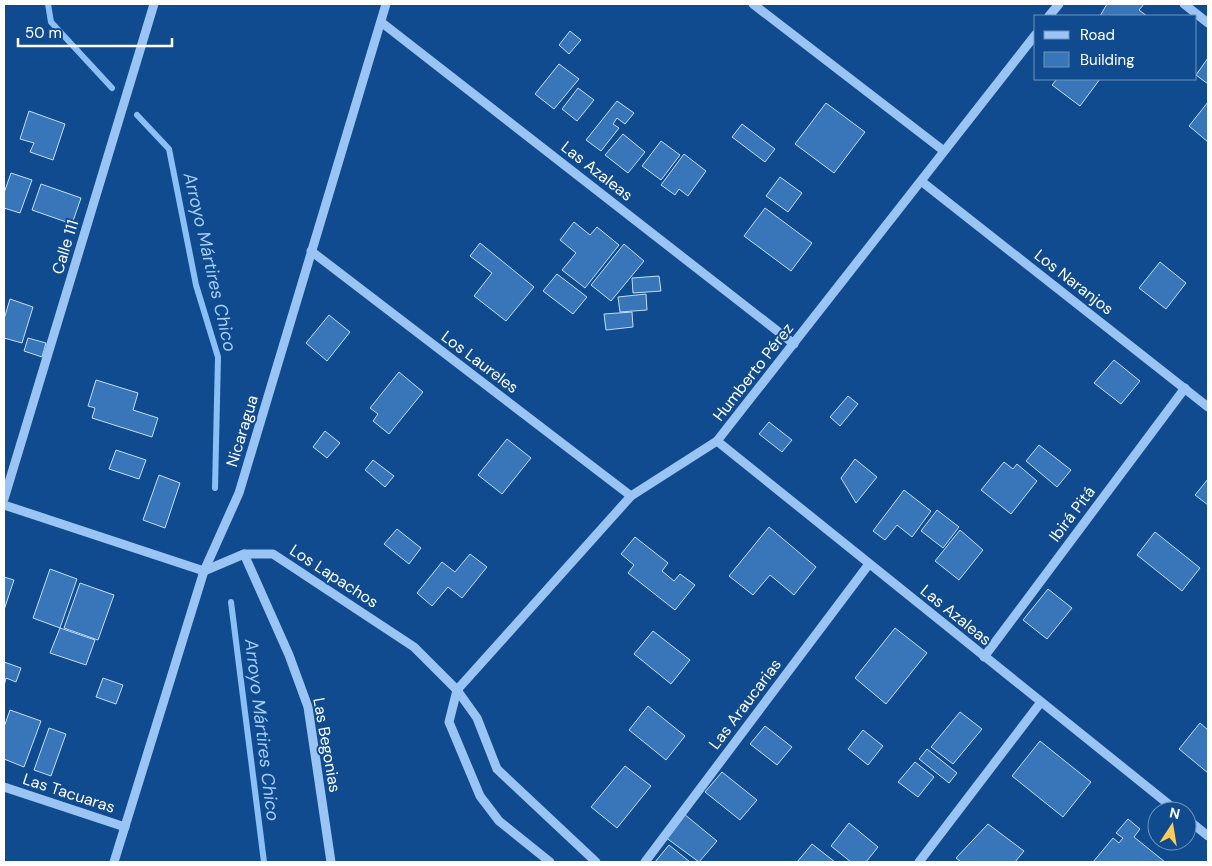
<svg xmlns="http://www.w3.org/2000/svg" width="1212" height="866" font-family="'DM Sans',sans-serif">
<style>
.lines{fill:none;stroke-linecap:round;stroke-linejoin:round}
.stream{stroke:#8bc0f6;stroke-width:6}
.building{fill:#3875b9;stroke:#c1defd}
.minor{stroke:#99c4f3;stroke-width:9}
.labels{text-anchor:middle;dominant-baseline:central;stroke-width:4;stroke-linejoin:round;paint-order:stroke}
.street-label{font-size:16px;fill:#fff;stroke:#104b8f}
.water-label{font-size:18px;font-style:italic;fill:#a5cefa;stroke:#104b8f}
</style>
<rect width="100%" height="100%" fill="#104b8f"/>
<g class="lines">
<g class="stream">
<path d="M48 4 51 22 112 88"/>
<path d="M137 115 169 149 196 285 218 357 215 488"/>
<path d="M231 602 264 862"/>
</g>
</g>
<g class="building">
<path d="M1107 4H1144L1139 10 1147 16H1100Z"/>
<path d="M570 31 581 40 569 54 559 45Z"/>
<path d="M1208 58V84L1196 75Z"/>
<path d="M559 64 579 79 554 109 535 94Z"/>
<path d="M1057 79H1100L1080 106 1052 85Z"/>
<path d="M578 88 594 100 577 121 562 109Z"/>
<path d="M617 101 634 113 625 124 617 118 613 124 619 128 601 151 586 140Z"/>
<path d="M1208 102V142L1189 126Z"/>
<path d="M826 103 865 132 834 173 795 144Z"/>
<path d="M29 111 65 124 53 160 30 152 34 143 20 139Z"/>
<path d="M742 124 775 149 765 162 732 137Z"/>
<path d="M623 134 645 152 628 173 605 155Z"/>
<path d="M661 141 680 155 661 180 642 166Z"/>
<path d="M684 154 706 171 688 196 679 189 675 195 661 185Z"/>
<path d="M11 173 32 180 20 213 4 208V193Z"/>
<path d="M780 177 802 193 788 212 766 196Z"/>
<path d="M41 184 81 198 72 224 32 210Z"/>
<path d="M765 208 812 243 791 271 744 236Z"/>
<path d="M574 222 590 235 597 227 619 245 585 288 562 270 576 253 560 240Z"/>
<path d="M480 243 534 287 506 321 474 296 492 273 470 256Z"/>
<path d="M624 244 644 261 611 301 591 285Z"/>
<path d="M1160 262 1186 283 1166 309 1139 288Z"/>
<path d="M557 274 587 297 573 314 543 291Z"/>
<path d="M659 276 661 291 633 293 632 278Z"/>
<path d="M646 294 647 310 620 312 618 297Z"/>
<path d="M10 299 33 307 22 343 4 338V319Z"/>
<path d="M632 312 633 327 606 330 604 314Z"/>
<path d="M329 315 350 332 327 361 306 343Z"/>
<path d="M28 338 46 343 42 357 24 351Z"/>
<path d="M1114 360 1140 381 1121 404 1094 383Z"/>
<path d="M399 372 423 392 389 434 373 421 378 414 370 408Z"/>
<path d="M96 380 138 393 133 410 158 418 152 437 92 418 95 408 88 406Z"/>
<path d="M848 396 858 404 840 426 830 417Z"/>
<path d="M769 422 792 440 782 452 759 434Z"/>
<path d="M325 431 340 443 327 458 313 447Z"/>
<path d="M507 439 531 458 502 494 478 475Z"/>
<path d="M1039 445 1071 470 1057 487 1026 461Z"/>
<path d="M116 450 146 460 139 479 109 469Z"/>
<path d="M855 459 877 477 856 503 841 478Z"/>
<path d="M373 460 394 476 385 487 365 470Z"/>
<path d="M1004 462 1013 469 1017 464 1037 481 1011 514 981 490Z"/>
<path d="M159 475 180 483 165 528 143 520Z"/>
<path d="M1208 479V505L1195 495Z"/>
<path d="M904 490 931 511 912 537 897 525 885 540 873 531Z"/>
<path d="M937 510 959 527 943 548 921 531Z"/>
<path d="M769 527 816 567 794 595 770 575 753 595 729 576Z"/>
<path d="M397 529 421 548 409 564 384 544Z"/>
<path d="M960 530 983 550 959 580 935 561Z"/>
<path d="M1155 532 1200 568 1182 591 1137 555Z"/>
<path d="M635 537 668 563 662 571 674 581 680 574 695 585 675 610 628 573 634 565 621 554Z"/>
<path d="M470 554 487 567 462 598 448 587 432 606 417 593 442 562 455 572Z"/>
<path d="M50 569 77 579 60 628 33 618Z"/>
<path d="M4 577 14 580 4 610Z"/>
<path d="M80 583 114 595 98 640 64 628Z"/>
<path d="M1048 589 1072 608 1047 639 1023 620Z"/>
<path d="M60 628 95 640 86 665 50 653Z"/>
<path d="M895 628 927 653 886 704 855 678Z"/>
<path d="M653 631 690 660 671 684 634 654Z"/>
<path d="M4 662 21 668 16 682 6 678 4 686Z"/>
<path d="M103 678 123 685 116 704 96 697Z"/>
<path d="M648 706 685 736 666 760 629 730Z"/>
<path d="M10 710 41 721 24 767 4 759V727Z"/>
<path d="M960 712 982 729 953 764 931 747Z"/>
<path d="M1200 723 1208 730V773L1179 749Z"/>
<path d="M765 726 792 747 777 765 750 744Z"/>
<path d="M49 728 66 734 51 776 34 770Z"/>
<path d="M863 730 883 746 868 765 848 749Z"/>
<path d="M1040 741 1091 782 1063 817 1012 776Z"/>
<path d="M927 749 957 773 949 783 919 759Z"/>
<path d="M915 762 934 777 918 797 898 782Z"/>
<path d="M625 766 651 786 617 828 591 807Z"/>
<path d="M722 772 757 800 740 820 705 792Z"/>
<path d="M684 814 717 841 699 862 665 837Z"/>
<path d="M1128 819 1140 829 1134 837 1165 862H1093L1113 838 1119 843 1123 838 1116 833Z"/>
<path d="M849 823 878 847 866 862H851L831 846Z"/>
<path d="M988 824 1024 851 1015 862H961L956 858Z"/>
<path d="M812 844 835 862H797Z"/>
<path d="M669 845 690 862H655Z"/>
</g>
<g class="lines">
<g class="minor">
<path d="M753 4 944 151"/>
<path d="M1184 4 1208 23"/>
<path d="M1049 16 1059 4"/>
<path d="M381 22 794 344"/>
<path d="M921 181 1208 407"/>
<path d="M311 251 631 496"/>
<path d="M717 441 1177 811"/>
<path d="M4 499 154 4"/>
<path d="M4 505 204 571 244 554H273L414 647 457 690 477 718 497 769 596 862"/>
<path d="M244 554 289 655 308 707 331 862"/>
<path d="M984 657 1185 388"/>
<path d="M4 787 125 827"/>
<path d="M1187 819 1208 836"/>
<path d="M114 862 204 571 239 493 386 4"/>
<path d="M550 862 499 821 480 796 449 722 457 690 631 496 717 441 1036 34"/>
<path d="M645 862 869 564"/>
<path d="M919 862 1041 702"/>
</g>
</g>
<g class="labels">
<g class="street-label">
<text transform="translate(597 171) rotate(38)">Las Azaleas</text>
<text transform="translate(65 247) rotate(-73)">Calle 111</text>
<text transform="translate(1074 282) rotate(38)">Los Naranjos</text>
<text transform="translate(480 362) rotate(37)">Los Laureles</text>
<text transform="translate(753 372) rotate(-52)">Humberto Pérez</text>
<text transform="translate(242 431) rotate(-73)">Nicaragua</text>
<text transform="translate(1072 514) rotate(-53)">Ibirá Pitá</text>
<text transform="translate(334 576) rotate(33)">Los Lapachos</text>
<text transform="translate(956 615) rotate(39)">Las Azaleas</text>
<text transform="translate(745 704) rotate(-53)">Las Araucarias</text>
<text transform="translate(327 745) rotate(80)">Las Begonias</text>
<text transform="translate(69 793) rotate(18)">Las Tacuaras</text>
</g>
<g class="water-label">
<text transform="translate(210 262) rotate(77)">Arroyo Mártires Chico</text>
<text transform="translate(262 730) rotate(83)">Arroyo Mártires Chico</text>
</g>
</g>
<rect width="1212" height="866" fill="none" stroke="#ffffff" stroke-width="10"/>
<rect x="1034" y="15" width="162" height="65" fill="#104b8f" stroke="#7093bc"/>
<rect x="1044" y="31" width="25" height="8" fill="#99c4f3" stroke="#7093bc"/>
<text x="1080" y="40" font-size="15" fill="#ffffff">Road</text>
<rect x="1044" y="52" width="25" height="15" fill="#3875b9" stroke="#7093bc"/>
<text x="1080" y="65" font-size="15" fill="#ffffff">Building</text>
<g transform="translate(1172 826) rotate(12)"><circle r="24" fill="#104b8f" stroke="#7093bc"/>
<path d="M0-4L9 19L0 12L-9 19Z" fill="#ffcb5b"/>
<text y="-8" font-size="14" font-weight="bold" text-anchor="middle" fill="#ffffff">N</text>
</g>
<path d="M18 38v8h154v-8" fill="none" stroke="#ffffff" stroke-width="2.5"/>
<text x="25" y="38" font-size="15" fill="#ffffff" stroke="#104b8f" stroke-width="4" paint-order="stroke">50 m</text>
</svg>
